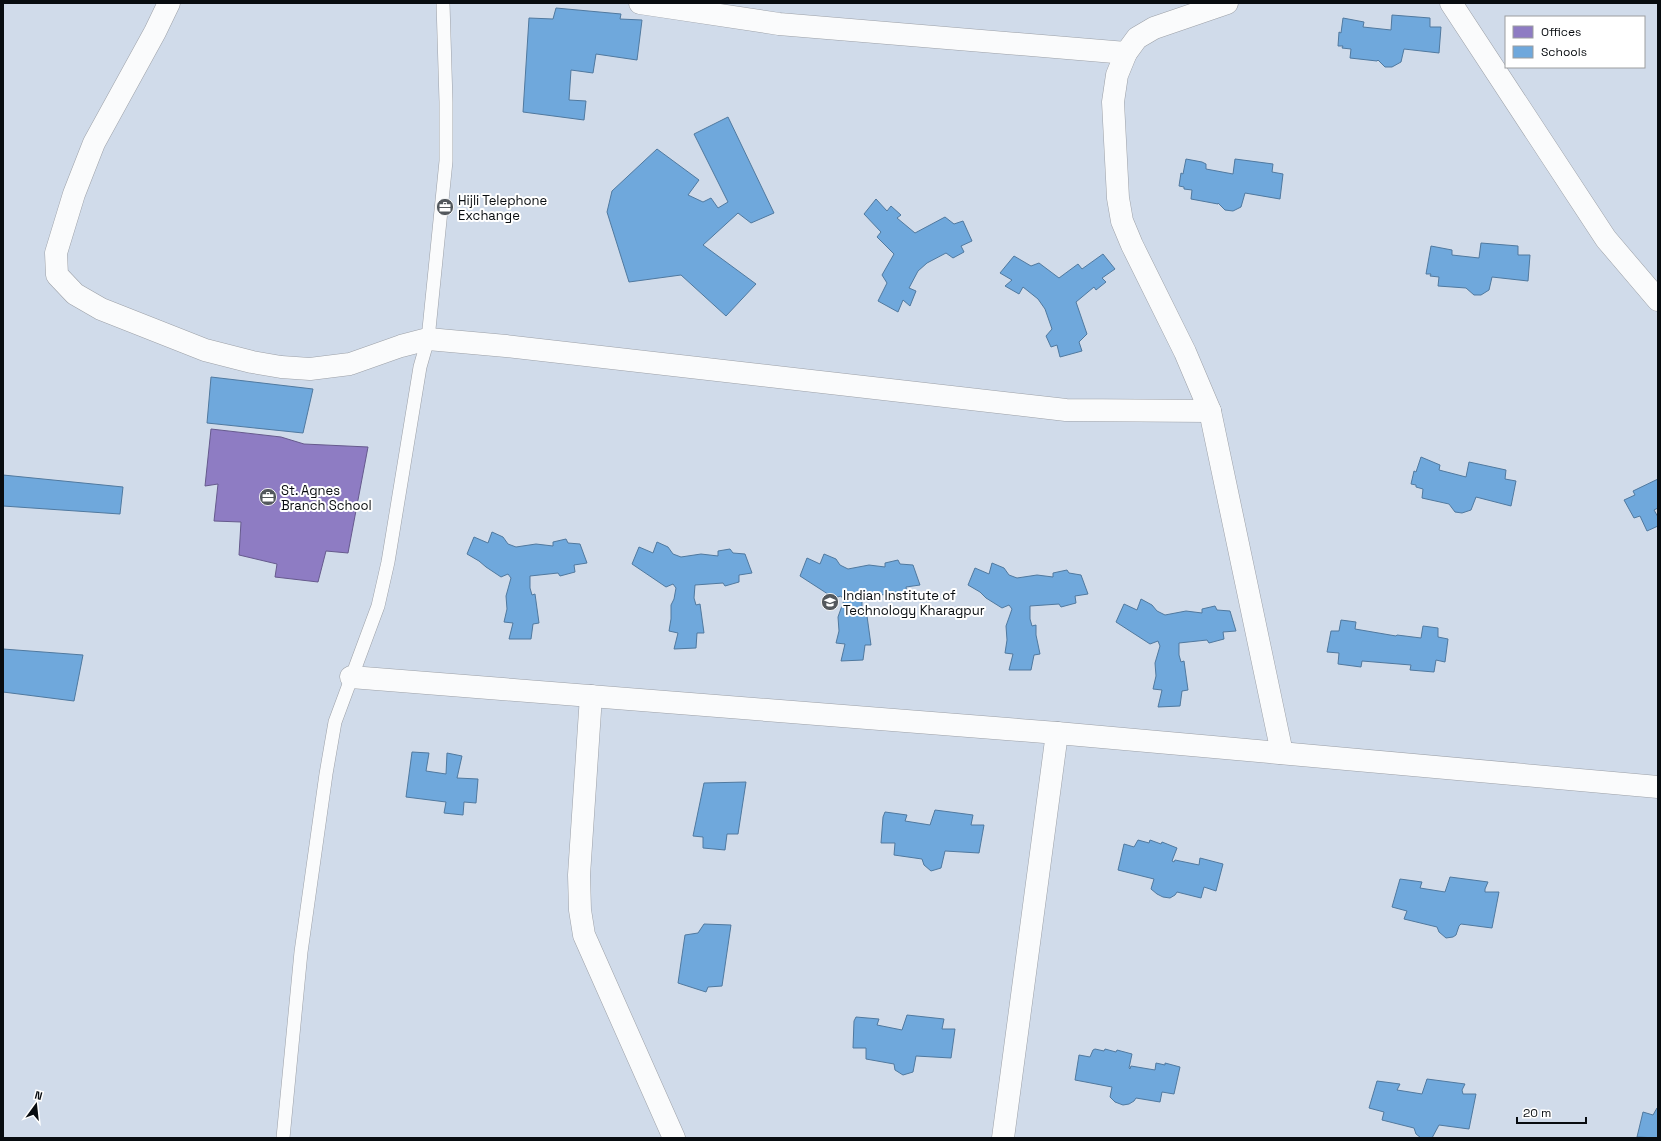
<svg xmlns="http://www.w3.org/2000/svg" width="1661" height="1141" font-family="'Space Grotesk',sans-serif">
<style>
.built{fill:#d0dbea;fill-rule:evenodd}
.offices{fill:#8e7cc3;stroke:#665a8d}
.schools{fill:#6fa8dc;stroke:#50799f}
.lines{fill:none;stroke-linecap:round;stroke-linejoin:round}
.service-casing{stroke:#9ca0a7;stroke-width:14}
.minor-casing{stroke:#9ca0a7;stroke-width:23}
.tertiary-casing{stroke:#9ca0a7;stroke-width:23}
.service{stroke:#fafbfc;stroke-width:13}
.minor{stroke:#fafbfc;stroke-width:22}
.tertiary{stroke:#fafbfc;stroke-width:22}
.labels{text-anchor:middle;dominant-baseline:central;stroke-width:4;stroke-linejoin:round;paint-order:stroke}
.poi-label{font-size:13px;fill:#080c10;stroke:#fff;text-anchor:start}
</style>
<rect width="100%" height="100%" fill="#dee4ec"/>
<path class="built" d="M3 3H1658V1138H3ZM1506 17H1644V67H1506Z"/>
<path class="offices" d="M211 429 281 437 304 444 368 447 348 553 326 551 318 582 275 577 277 564 239 555 241 522 214 521 218 484 205 486Z"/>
<g class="schools">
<path d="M556 8 621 14 620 19 642 20 637 60 596 54 593 73 571 70 569 100 586 101 584 120 523 112 529 18 553 19Z"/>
<path d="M1392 15 1430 18V27H1441L1439 53 1404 49 1401 62 1392 67H1385L1378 60 1377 61 1350 58 1351 49 1342 48 1343 46H1338L1339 32 1341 33 1343 18 1364 22 1363 27 1391 30Z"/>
<path d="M728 117 774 213 751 223 738 213 703 245 756 284 726 316 681 275 629 282 607 212 612 191 657 149 699 180 688 195 703 202 711 198 718 208 728 202 694 134Z"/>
<path d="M1186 159 1202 162 1206 164V169L1233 174 1235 159 1273 164 1272 172 1283 174 1280 199 1245 193 1241 207 1233 211 1225 210 1218 203V204L1191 199 1192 190 1184 189V187L1179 186 1181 173 1183 174Z"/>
<path d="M876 199 887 211 891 206 901 215 897 218 915 233 945 217 954 224 963 221 972 241 961 246 964 252 953 258 946 253 927 263 918 271 909 288 916 291 910 306 903 300 898 312 878 301 887 283 882 275 894 254 877 237 881 232 864 214Z"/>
<path d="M1481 243 1518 246V255H1530L1528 281 1492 277 1489 290 1481 295H1474L1466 288 1438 286 1439 277 1430 276 1431 274H1426L1431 246 1452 250V255L1479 258Z"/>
<path d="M1103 254 1115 269 1102 278 1106 282 1096 290 1094 287 1076 302 1087 334 1079 342 1082 351 1060 357 1057 345 1051 347 1046 336 1052 329 1045 309 1038 299 1023 287 1019 294 1005 286 1012 280 1000 273 1014 256 1031 266 1039 263 1059 278 1078 264 1082 269Z"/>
<path d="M211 377 313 389 303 433 207 423Z"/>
<path d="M1421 457 1440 465 1439 470 1466 477 1469 462 1506 470 1505 479 1516 481 1511 506 1476 497 1471 510 1462 513 1455 512 1449 504 1422 498 1423 489 1416 487V485L1411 484 1414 471 1416 472Z"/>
<path d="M3 475 123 487 120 514 3 506Z"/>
<path d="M1658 479V508L1654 510 1658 517V526L1647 531 1640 516 1634 518 1624 500 1635 495 1633 491Z"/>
<path d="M492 532 503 537 508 544 516 547 536 544 553 546V542L566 539 568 543 580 544 587 563 574 565 575 572 560 576 558 573 530 576V588L532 595 535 594 539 623 533 624 531 639H509L513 623 504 622 507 609 506 596 511 578 508 574 501 577 486 567 479 561 467 554 474 537 488 543Z"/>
<path d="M657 542 668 547 673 554 681 557 701 554 718 556V551L730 549 733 553 745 554 752 573 739 575V582L725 586 723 583 695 585 694 598 696 605 700 604 704 633H697L696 648 674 649 678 633 669 631 671 619V605L674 599 676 588 673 584 666 587 632 564 639 547 653 553Z"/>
<path d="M824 554 836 559 840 565 848 569 869 565 885 567V563L898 560 900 564 913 565 920 585 906 587 907 593 892 598 890 594 862 597V609L864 616H867L871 645H865L863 660 841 661 845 644 836 643 839 631 838 617 844 600 841 596 834 598 800 576 807 558 820 564Z"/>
<path d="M992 563 1004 568 1009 575 1017 578 1037 575 1053 577V573L1067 570 1069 573 1081 575 1088 594 1075 596 1076 603 1061 607 1059 604 1030 606V619L1032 626 1036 625V635L1040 654 1034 655 1031 670H1009L1013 654 1005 653 1007 640 1006 626 1012 609 1009 605 1002 608 986 598 980 592 968 585 975 568 989 574Z"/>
<path d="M1141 599 1152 605 1157 611 1165 615 1186 611 1202 613V609L1215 606 1217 610 1230 611 1236 631 1223 632 1224 639 1209 643 1207 640 1179 643V655L1181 662 1184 661 1188 690 1182 691 1180 706 1158 707 1162 690 1153 689 1156 676 1155 663 1160 646 1158 641 1150 644 1116 622 1124 604 1137 610Z"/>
<path d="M1341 620 1356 622 1355 629 1396 636 1397 635 1421 638 1423 626 1438 628V637L1448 639 1445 662 1436 660 1434 672 1410 670 1411 665 1362 661 1361 667 1338 664 1339 653 1327 652 1331 631H1339Z"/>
<path d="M3 649 83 655 74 701 3 692Z"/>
<path d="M412 752 429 753 426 771 446 774 447 753 462 756 457 778 478 779 476 803 464 802 463 815 444 813 446 802 406 797Z"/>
<path d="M746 782 738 834H727L725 850 703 848V837L693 836 704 783Z"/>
<path d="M935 810 973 815 971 825H984L979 853 945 851 941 868 931 871 924 865 922 859 894 855 895 843H881L883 817 885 812 907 815 905 821 930 825Z"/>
<path d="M1138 840 1149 843 1150 840 1161 844 1162 842 1177 848 1172 861 1174 862 1175 860 1199 865 1200 858 1223 864 1216 891 1204 887 1201 898 1177 892 1175 895 1170 898 1163 897 1157 894 1151 889 1154 879 1118 870 1124 844 1134 847Z"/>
<path d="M1450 877 1488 882 1485 889V892H1499L1492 928 1461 924 1459 926 1456 935 1453 937 1446 938 1439 932 1437 927 1404 919 1407 911 1392 907 1400 879 1422 882 1420 888 1445 892Z"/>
<path d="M704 924 731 925 722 986 708 987 706 992 678 983 685 935 698 933Z"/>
<path d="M907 1015 944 1019 942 1029H955L951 1058 916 1056 913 1072 903 1075 895 1070 894 1064 866 1059V1048H853L854 1021 856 1017 879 1019 877 1025 902 1030Z"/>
<path d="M1095 1049 1104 1051 1105 1049 1116 1052 1117 1050 1132 1054 1129 1068 1130 1069 1131 1066 1155 1070 1156 1063 1165 1065V1063L1180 1067 1174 1094 1162 1092 1160 1102 1136 1098 1134 1101 1129 1104 1123 1105 1115 1102 1110 1097 1112 1087 1075 1080 1079 1055 1090 1057 1093 1050Z"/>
<path d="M1427 1079 1465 1084 1462 1090 1463 1094H1476L1469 1129 1439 1125 1432 1138H1421L1416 1134 1414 1128 1382 1120 1384 1112 1369 1108 1377 1081 1400 1084 1397 1090 1422 1094Z"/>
<path d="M1657 1108H1658V1138L1637 1137 1643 1112 1653 1115Z"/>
</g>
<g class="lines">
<defs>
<path id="service" d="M283 1138 301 952 326 774 335 722 378 606 388 562 420 367 428 339 446 161V102L443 3"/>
<g id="minor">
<path d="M169 3 155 32 94 143 74 194 56 253 57 275 75 294 101 309 205 350 252 362 281 367 310 369 350 364 401 346 428 339 506 346 1066 410 1210 411"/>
<path d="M640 3 779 24 1126 53"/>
<path d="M1227 3 1154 28 1137 38 1126 53 1117 75 1113 102 1118 198 1122 221 1132 245 1185 352 1210 411 1282 753"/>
<path d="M351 677 1057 733 1658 787"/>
<path d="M591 696 579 875 580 910 584 935 674 1138"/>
<path d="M1003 1138 1057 733"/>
</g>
<path id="tertiary" d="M1451 3 1606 239 1658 300"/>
</defs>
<use href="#service" class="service-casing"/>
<use href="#minor" class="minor-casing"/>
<use href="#tertiary" class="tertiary-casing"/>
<use href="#service" class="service"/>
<use href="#minor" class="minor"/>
<use href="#tertiary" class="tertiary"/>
</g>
<defs>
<symbol id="office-disc" viewBox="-11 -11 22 22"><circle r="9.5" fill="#53585d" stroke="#fff"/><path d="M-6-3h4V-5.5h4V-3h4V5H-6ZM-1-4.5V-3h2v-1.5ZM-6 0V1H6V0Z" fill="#fff"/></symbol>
<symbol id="university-disc" viewBox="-11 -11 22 22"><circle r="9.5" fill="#53585d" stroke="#fff"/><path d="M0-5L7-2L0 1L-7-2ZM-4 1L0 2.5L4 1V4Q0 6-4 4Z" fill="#fff"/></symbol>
</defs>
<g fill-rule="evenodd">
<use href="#office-disc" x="435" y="197" width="20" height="20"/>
<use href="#office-disc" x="258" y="487" width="20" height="20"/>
<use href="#university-disc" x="820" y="592" width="20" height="20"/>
</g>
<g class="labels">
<g class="poi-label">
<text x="458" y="200">Hijli Telephone<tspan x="458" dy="15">Exchange</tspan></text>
<text x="281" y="490">St. Agnes<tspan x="281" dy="15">Branch School</tspan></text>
<text x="843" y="595">Indian Institute of<tspan x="843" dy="15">Technology Kharagpur</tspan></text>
</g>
</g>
<rect width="1661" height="1141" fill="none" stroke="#080c10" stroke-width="8"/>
<rect x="1505" y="16" width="140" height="52" fill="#ffffff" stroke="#9c9e9f"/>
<rect x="1513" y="26" width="20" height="12" fill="#8e7cc3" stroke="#9c9e9f"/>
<text x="1541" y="36" font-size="12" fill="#080c10">Offices</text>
<rect x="1513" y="46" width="20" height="12" fill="#6fa8dc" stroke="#9c9e9f"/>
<text x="1541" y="56" font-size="12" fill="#080c10">Schools</text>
<g transform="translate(36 1105) rotate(15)" stroke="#ffffff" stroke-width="3" paint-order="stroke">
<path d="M0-3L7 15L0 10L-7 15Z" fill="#080c10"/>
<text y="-6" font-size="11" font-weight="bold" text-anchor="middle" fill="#080c10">N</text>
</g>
<path d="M1517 1117v6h69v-6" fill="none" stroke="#080c10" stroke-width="2"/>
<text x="1523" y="1117" font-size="12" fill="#080c10" stroke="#ffffff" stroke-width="3" paint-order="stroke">20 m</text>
</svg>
